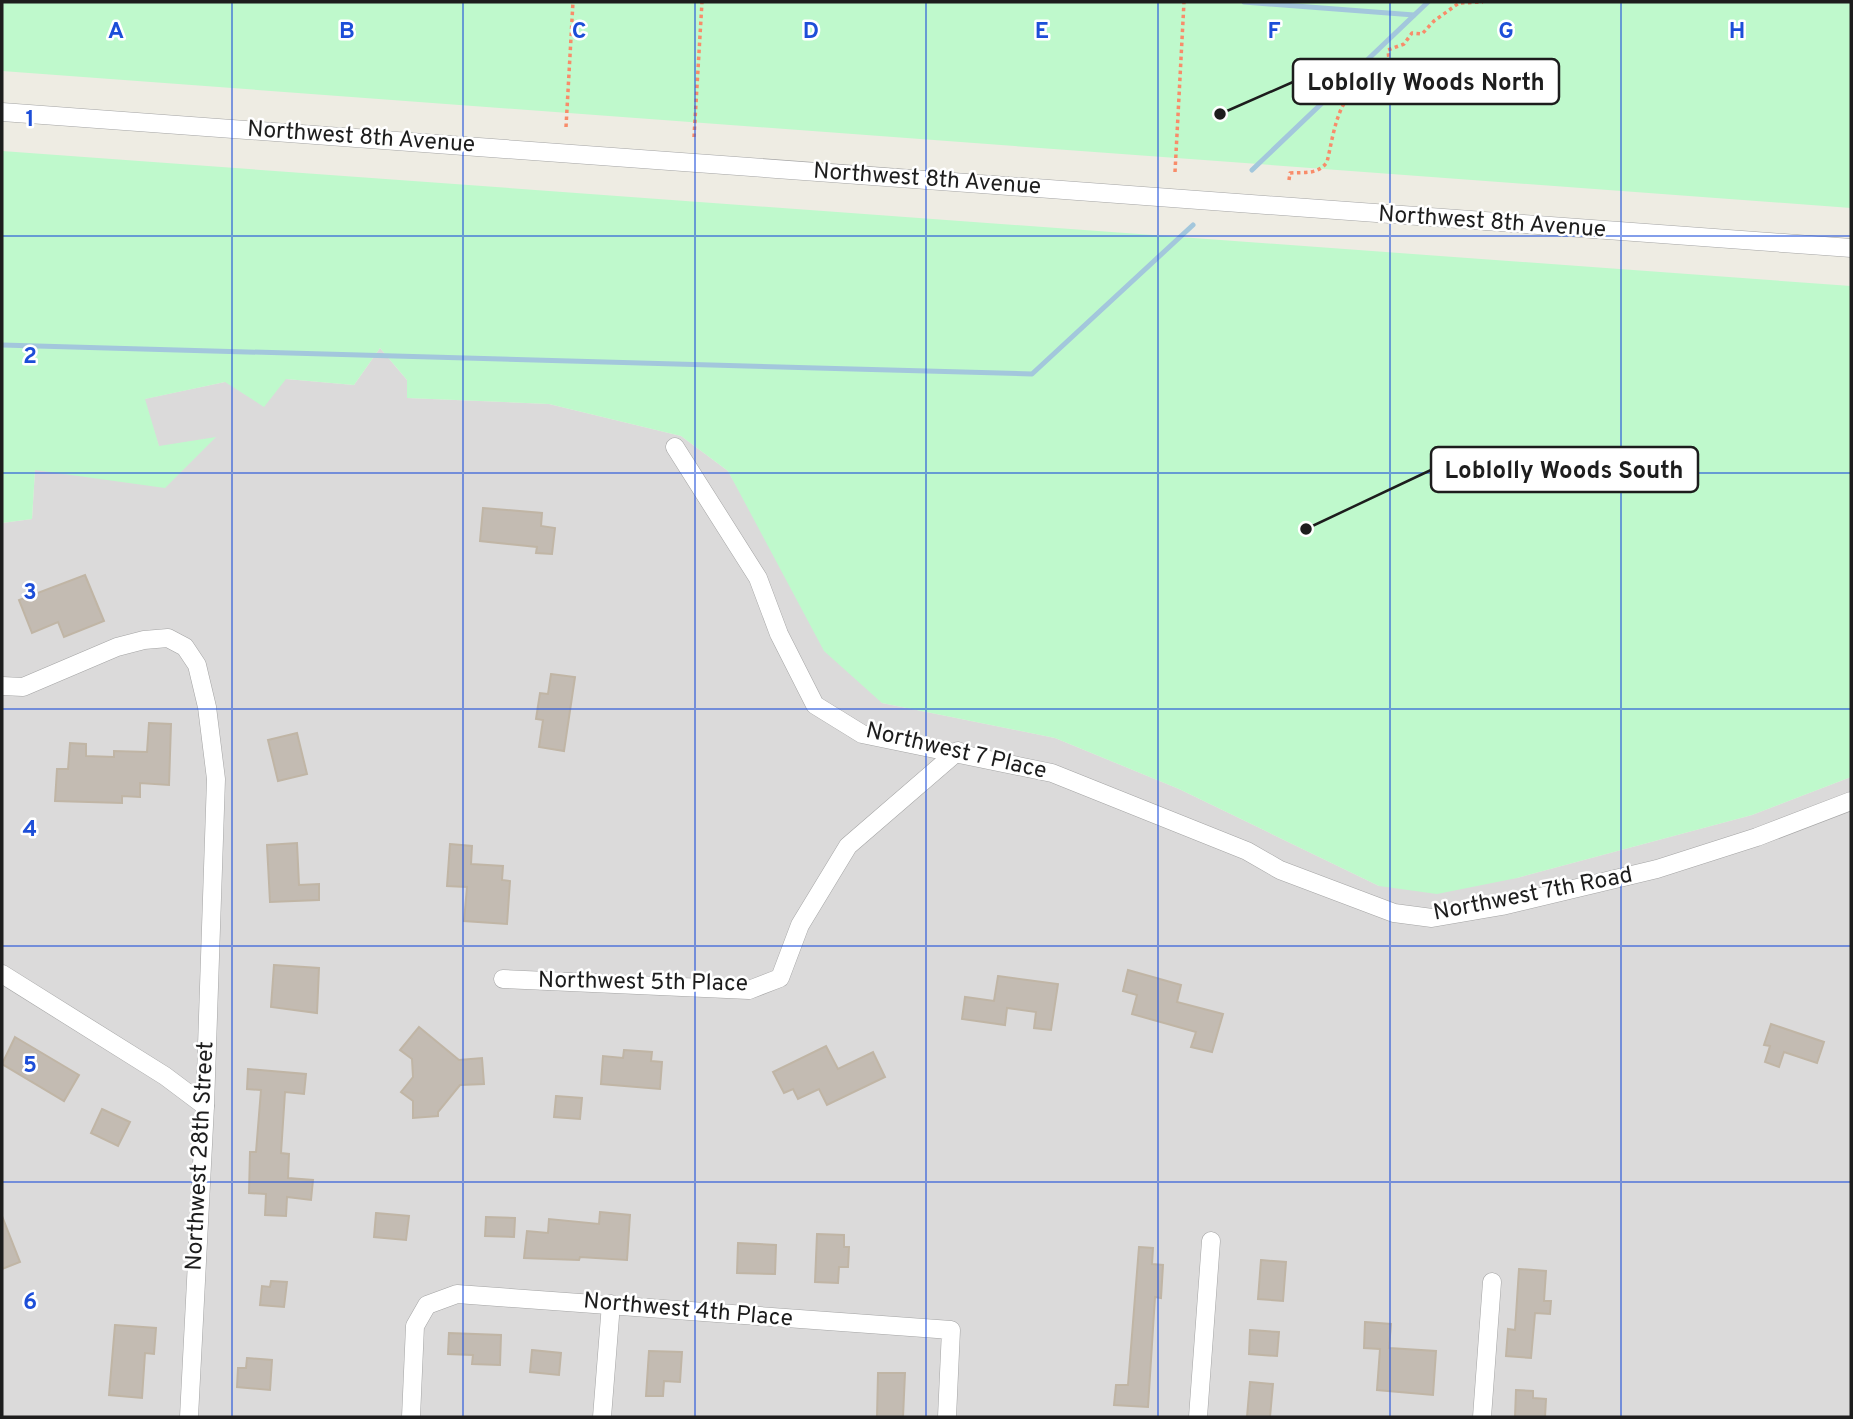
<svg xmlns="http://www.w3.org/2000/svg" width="1853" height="1419" font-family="Overpass,sans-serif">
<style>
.residential{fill:#dbdada}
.park{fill:#bff9cc}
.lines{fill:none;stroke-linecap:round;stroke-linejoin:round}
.stream{stroke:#a3c7dc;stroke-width:5}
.building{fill:#c3bbb2;stroke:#c0b5a5;stroke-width:2}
.minor-casing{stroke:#a4a4a4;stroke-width:19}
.path{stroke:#f88c6a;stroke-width:3.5;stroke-dasharray:3.5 3.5;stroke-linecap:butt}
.minor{stroke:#fff;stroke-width:18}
.grid{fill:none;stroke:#1d4ed8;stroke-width:2;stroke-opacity:0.55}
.labels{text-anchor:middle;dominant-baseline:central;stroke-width:5;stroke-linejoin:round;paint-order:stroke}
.street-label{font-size:23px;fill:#1d1d1d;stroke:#fff}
.grid-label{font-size:23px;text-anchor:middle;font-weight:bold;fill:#1d4ed8;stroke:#fff;stroke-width:5;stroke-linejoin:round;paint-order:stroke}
.leader{fill:none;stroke:#1d1d1d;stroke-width:2.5}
.callout-dot{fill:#1d1d1d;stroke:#fff;stroke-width:2.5}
.callout{fill:#fff;stroke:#1d1d1d;stroke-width:2.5}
.callout-label{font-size:24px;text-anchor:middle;font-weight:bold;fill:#1d1d1d}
</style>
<rect width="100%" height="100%" fill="#eeece3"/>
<path class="residential" d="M380 348 407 380V398L549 404 681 436 728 471 765 536 882 703 1055 738 1179 789 1379 886 1517 878 1752 815 1851 777V1417H2V523L32 519 35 470 214 437 159 447 144 399 225 382 286 379 354 385Z"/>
<g class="park">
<path d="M2 2H1851V208L2 71Z"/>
<path d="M2 151 1851 286V777L1752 815 1517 878 1437 894 1379 886 1179 789 1055 738 882 703 824 651 728 471 681 436 549 404 407 398V380L380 348 354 385 286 379 264 407 225 382 145 399 159 446 216 437 165 488 35 470 32 519 2 523Z"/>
</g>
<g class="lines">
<g class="stream">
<path d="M1244 2 1414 15"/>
<path d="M1252 170 1428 2"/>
<path d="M2 345 1032 374 1193 225"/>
</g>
</g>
<g class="building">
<path d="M483 508 542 513 541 526 555 528 552 554 536 553 537 547 480 541Z"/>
<path d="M85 575 104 621 64 637 58 622 32 633 19 600Z"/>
<path d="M551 674 575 677 564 751 539 747 543 720 536 719 540 693 548 694Z"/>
<path d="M149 723 171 724 169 785 140 783V797L122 796V803L55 801 57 769H68L70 743 86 744V756L114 757V751L147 752Z"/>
<path d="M297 733 307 774 278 781 268 740Z"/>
<path d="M297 843 299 885 319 884V900L270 902 267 845Z"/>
<path d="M450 844 472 846 471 864 503 866 502 880 510 881 507 924 464 921 467 887 447 886Z"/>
<path d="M274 965 319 968 317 1013 271 1007Z"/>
<path d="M1128 970 1181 985 1177 1002 1223 1014 1212 1052 1191 1047 1196 1032 1132 1014 1137 995 1123 991Z"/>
<path d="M998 976 1058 984 1051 1030 1034 1028 1036 1012 1007 1008 1005 1025 962 1019 965 997 994 1001Z"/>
<path d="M1771 1024 1824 1042 1817 1063 1784 1052 1779 1067 1765 1062 1770 1046 1764 1045Z"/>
<path d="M419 1027 459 1060 482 1058 484 1084 460 1085 438 1112V1116L413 1118V1101L401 1092 413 1077 412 1059 400 1050Z"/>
<path d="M15 1037 79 1075 64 1101 2 1064Z"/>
<path d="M826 1046 838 1069 873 1052 885 1077 827 1105 819 1089 798 1099 793 1089 784 1093 773 1072Z"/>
<path d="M624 1050 652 1052 651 1061 662 1062 660 1089 601 1084 603 1056 623 1058Z"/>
<path d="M248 1069 306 1074 304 1094 285 1092 281 1153 289 1154 288 1178 313 1180 311 1200 287 1197 286 1216 265 1215 266 1194 249 1193 250 1152H256L261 1090 247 1089Z"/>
<path d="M556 1096 582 1098 580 1119 554 1117Z"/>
<path d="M102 1109 130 1122 118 1146 91 1133Z"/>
<path d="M600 1212 630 1215 627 1260 580 1257 579 1260 524 1258 527 1231 548 1233 549 1219 599 1224Z"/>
<path d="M376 1213 409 1216 406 1240 374 1237Z"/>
<path d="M2 1216 20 1262 2 1269Z"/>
<path d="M486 1217 515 1218 514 1237 485 1236Z"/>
<path d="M817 1234 844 1235V1247H849L848 1267H839L838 1283 815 1282Z"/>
<path d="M738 1243 776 1245 775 1274 737 1273Z"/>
<path d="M1139 1247 1153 1248 1152 1264 1163 1265 1161 1298 1155 1297 1148 1407 1114 1405 1116 1385H1128Z"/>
<path d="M1261 1260 1286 1262 1283 1301 1258 1299Z"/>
<path d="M1519 1269 1546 1271 1544 1301H1551L1550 1314 1535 1313 1531 1358 1506 1356 1508 1329 1515 1330Z"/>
<path d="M271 1281 287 1282 284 1307 260 1305 262 1286 270 1287Z"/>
<path d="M1365 1322 1391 1324 1389 1348 1436 1351 1433 1395 1377 1390 1380 1349 1364 1348Z"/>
<path d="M115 1325 156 1328 154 1354 145 1353 142 1398 109 1395Z"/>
<path d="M1250 1330 1279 1332 1277 1356 1249 1354Z"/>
<path d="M449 1333 501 1335 500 1365 472 1364 473 1355 448 1354Z"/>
<path d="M532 1350 561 1353 559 1375 530 1372Z"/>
<path d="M649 1351 682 1352 680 1382 664 1381 663 1396H646Z"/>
<path d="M247 1358 272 1360 270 1390 237 1387 238 1368H246Z"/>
<path d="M878 1373H905L903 1417H877Z"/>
<path d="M1250 1382 1273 1384 1270 1417H1247Z"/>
<path d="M1516 1390 1533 1391V1398L1546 1399 1545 1417H1515Z"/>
</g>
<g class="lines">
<defs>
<g id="minor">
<path d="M2 112 1851 248"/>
<path d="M675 447 758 578 779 634 815 705 862 734 1052 773 1247 851 1280 870 1394 913 1432 918 1502 906 1657 869 1757 837 1851 801"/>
<path d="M2 686 23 687 117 647 144 640 168 638 185 647 197 665 207 707 216 779 205 1106 189 1417"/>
<path d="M2 974 165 1076 205 1106"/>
<path d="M503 979 749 990 780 978 800 925 848 846 958 751"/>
<path d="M411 1417 415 1326 427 1305 457 1294 951 1330 947 1417"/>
<path d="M602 1417 611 1304"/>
<path d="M1198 1417 1211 1241"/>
<path d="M1482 1417 1492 1282"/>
</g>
</defs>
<use href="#minor" class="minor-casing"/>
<g class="path">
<path d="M566 127 573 2"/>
<path d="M694 137 702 2"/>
<path d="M1175 172 1184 2"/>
<path d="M1289 180 1290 173C1304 172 1318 175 1327 162 1334 133 1336 104 1360 84 1370 75 1382 71 1389 60L1388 50 1404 44 1412 33 1422 34 1434 21 1459 3 1483 2"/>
</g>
<use href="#minor" class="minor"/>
</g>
<path class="grid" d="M232 2V1417M463 2V1417M695 2V1417M926 2V1417M1158 2V1417M1390 2V1417M1621 2V1417M2 236H1851M2 473H1851M2 709H1851M2 946H1851M2 1182H1851"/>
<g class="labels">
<g class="street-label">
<text transform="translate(361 138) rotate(4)">Northwest 8th Avenue</text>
<text transform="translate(927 180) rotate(4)">Northwest 8th Avenue</text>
<text transform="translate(1492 223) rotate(4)">Northwest 8th Avenue</text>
<text transform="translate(956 752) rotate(13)">Northwest 7 Place</text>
<text transform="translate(1533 895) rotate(-11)">Northwest 7th Road</text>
<text transform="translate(643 983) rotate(1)">Northwest 5th Place</text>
<text transform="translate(201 1156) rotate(-87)">Northwest 28th Street</text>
<text transform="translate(688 1311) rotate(5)">Northwest 4th Place</text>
</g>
</g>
<g class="grid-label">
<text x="116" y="38">A</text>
<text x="347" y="38">B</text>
<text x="579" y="38">C</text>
<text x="811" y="38">D</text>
<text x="1042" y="38">E</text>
<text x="1274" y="38">F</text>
<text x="1506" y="38">G</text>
<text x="1737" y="38">H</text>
<text x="30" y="126">1</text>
<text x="30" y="363">2</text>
<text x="30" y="599">3</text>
<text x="30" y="836">4</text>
<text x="30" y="1072">5</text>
<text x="30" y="1309">6</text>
</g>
<path class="leader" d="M1220 114L1293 82M1306 529L1431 470"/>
<g class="callout-dot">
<circle cx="1220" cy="114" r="7"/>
<circle cx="1306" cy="529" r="7"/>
</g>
<g class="callout">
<rect x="1293" y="59" width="266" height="45" rx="7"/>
<rect x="1431" y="447" width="267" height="45" rx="7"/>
</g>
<g class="callout-label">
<text x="1426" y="90">Loblolly Woods North</text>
<text x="1564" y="478">Loblolly Woods South</text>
</g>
<rect width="1853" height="1419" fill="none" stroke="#1d1d1d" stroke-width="7"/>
</svg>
